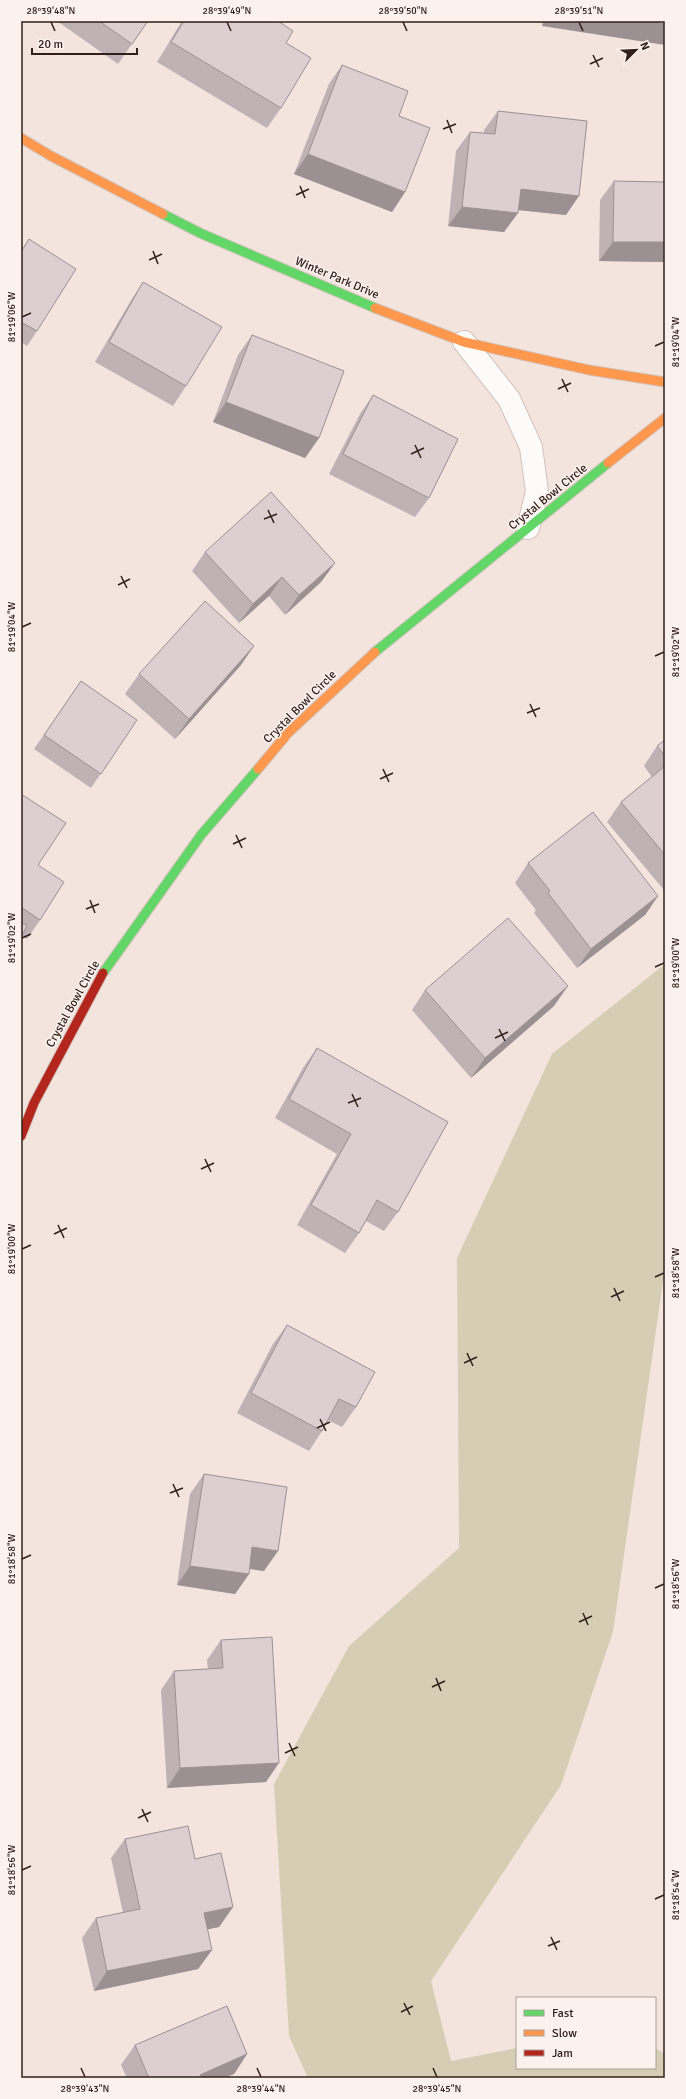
<svg xmlns="http://www.w3.org/2000/svg" width="686" height="2099" font-family="Signika,sans-serif">
<style>
.green{fill:#d6ceb4}
.lines{fill:none;stroke-linecap:round;stroke-linejoin:round}
.street-casing{stroke:#d1c2bb;stroke-width:24}
.fast-casing{stroke:#d1c2bb;stroke-width:11}
.slow-casing{stroke:#d1c2bb;stroke-width:11}
.jam-casing{stroke:#d1c2bb;stroke-width:11}
.street{stroke:#fdfbfa;stroke-width:22}
.fast{stroke:#63d668;stroke-width:9}
.slow{stroke:#ff974d;stroke-width:9}
.jam{stroke:#b3261e;stroke-width:9}
.wall{fill:#beb2b4}
.shaded-wall{fill:#9b9192}
.building{fill:#ddcfd1;stroke:#9b9192}
.ticks{fill:none;stroke:#302019;stroke-width:1.5}
.labels{text-anchor:middle;dominant-baseline:central;stroke-width:3;stroke-linejoin:round;paint-order:stroke}
.street-label{font-size:12px;fill:#302019;stroke:#fbf2ee}
.neatline{fill:none;stroke:#302019;stroke-width:1.5}
.ticks-label{font-size:10px;text-anchor:middle;fill:#302019}
</style>
<rect width="100%" height="100%" fill="#f3e4de"/>
<path class="green" d="M665 964V1267L613 1632 561 1785 431 1981 451 2061 517 2048V2068H655V2048L665 2054V2078H308L289 2036 274 1784 349 1646 459 1548 457 1258 552 1054Z"/>
<g class="lines">
<defs>
<path id="street" d="M464 342 509 399 531 447 537 492 528 528"/>
<g id="fast">
<path d="M163 214 200 233 375 308"/>
<path d="M375 652 608 463"/>
<path d="M103 973 201 835 258 769"/>
</g>
<g id="slow">
<path d="M21 138 51 156 163 214"/>
<path d="M375 308 464 342 589 370 665 382"/>
<path d="M608 463 665 418"/>
<path d="M258 769 288 733 375 652"/>
</g>
<path id="jam" d="M21 1136 34 1103 103 973"/>
</defs>
<use href="#street" class="street-casing"/>
<use href="#fast" class="fast-casing"/>
<use href="#slow" class="slow-casing"/>
<use href="#jam" class="jam-casing"/>
<use href="#street" class="street"/>
<use href="#fast" class="fast"/>
<use href="#slow" class="slow"/>
<use href="#jam" class="jam"/>
</g>
<g class="wall">
<path d="M57 21H148L118 64Z"/>
<path d="M182 21H278L286 43 281 108 267 128 157 62Z"/>
<path d="M542 21H665L542 26Z"/>
<path d="M342 65 399 116 405 192 392 212 294 174 329 84Z"/>
<path d="M498 111 566 215 518 210V213L504 232 448 226 456 151 470 132 484 133V130Z"/>
<path d="M614 181 665 182V262L599 261 600 200Z"/>
<path d="M29 239 37 331 27 346 21 342V251Z"/>
<path d="M143 282 186 386 173 406 95 362 130 302Z"/>
<path d="M252 335 319 438 305 458 213 422 238 355Z"/>
<path d="M373 395 429 498 415 517 329 474 360 414Z"/>
<path d="M205 552 335 563 321 582 285 615 269 596 239 623 192 571Z"/>
<path d="M241 665 175 739 125 694 139 674Z"/>
<path d="M81 681 137 720 91 788 34 749Z"/>
<path d="M665 740V889L664 890 607 822 621 802 652 777 644 766 657 746Z"/>
<path d="M21 794 38 865 40 920 27 939 22 936 21 938Z"/>
<path d="M528 863 658 896 645 915 577 968 534 913 536 910 515 883Z"/>
<path d="M425 990 554 1006 471 1078 412 1010Z"/>
<path d="M317 1048 398 1212 384 1231 366 1221 359 1233 345 1253 297 1225 337 1154 275 1118 303 1068Z"/>
<path d="M287 1325 356 1407 342 1427 328 1420 322 1431 309 1451 237 1413 273 1344Z"/>
<path d="M204 1474 264 1571 249 1569V1574L235 1594 177 1585 190 1494Z"/>
<path d="M221 1640 266 1782 167 1788 161 1690 174 1671 208 1669 207 1660Z"/>
<path d="M125 1839 195 1859 233 1907 219 1927 207 1929 212 1950 198 1969 94 1991 82 1938 96 1918 123 1913 111 1858Z"/>
<path d="M135 2045 247 2054 234 2074 224 2078H127L121 2065Z"/>
</g>
<g class="shaded-wall">
<path d="M545 21H648L665 24V45L542 26Z"/>
<path d="M308 154 405 192 392 212 294 174Z"/>
<path d="M521 189 579 196 566 215 507 209Z"/>
<path d="M462 207 518 213 504 232 448 226Z"/>
<path d="M613 242H665V262L599 261Z"/>
<path d="M226 402 319 438 305 458 213 422Z"/>
<path d="M335 563 321 582 285 615 299 595Z"/>
<path d="M282 577 269 596 239 623 253 604Z"/>
<path d="M254 646 241 665 175 739 189 719Z"/>
<path d="M658 896 645 915 577 968 591 949Z"/>
<path d="M568 986 554 1006 471 1078 485 1058Z"/>
<path d="M252 1547 278 1551 264 1571 238 1567Z"/>
<path d="M190 1566 249 1574 235 1594 177 1585Z"/>
<path d="M279 1763 266 1782 167 1788 180 1768Z"/>
<path d="M233 1907 219 1927 191 1933 204 1913Z"/>
<path d="M212 1950 198 1969 94 1991 107 1971Z"/>
<path d="M247 2054 234 2074 224 2078H198L200 2075Z"/>
</g>
<g class="building">
<path d="M99 21H148L132 44Z"/>
<path d="M184 21H278L293 31 286 43 311 58 281 108 171 42Z"/>
<path d="M648 21H665V24Z"/>
<path d="M342 65 408 91 399 116 430 128 405 192 308 154Z"/>
<path d="M498 111 587 121 579 196 521 189 518 213 462 207 470 132 495 134Z"/>
<path d="M614 181 665 182V242H613Z"/>
<path d="M29 239 76 269 37 331 21 322V252Z"/>
<path d="M143 282 222 327 186 386 109 342Z"/>
<path d="M252 335 344 371 319 438 226 402Z"/>
<path d="M373 395 458 439 429 498 343 454Z"/>
<path d="M271 492 335 563 299 595 282 577 253 604 205 552Z"/>
<path d="M205 601 254 646 189 719 139 674Z"/>
<path d="M81 681 137 720 101 774 44 735Z"/>
<path d="M665 740V756L657 746Z"/>
<path d="M665 766V855L621 802Z"/>
<path d="M21 794 66 823 38 865 64 882 40 920 21 907Z"/>
<path d="M593 812 658 896 591 949 548 893 550 891 528 863Z"/>
<path d="M508 918 568 986 485 1058 425 990Z"/>
<path d="M21 923 27 925 21 938Z"/>
<path d="M317 1048 448 1122 398 1212 377 1200 359 1233 311 1205 351 1134 289 1099Z"/>
<path d="M287 1325 375 1372 356 1407 339 1399 322 1431 251 1393Z"/>
<path d="M204 1474 287 1487 278 1551 252 1547 249 1574 190 1566Z"/>
<path d="M272 1637 279 1763 180 1768 174 1671 223 1668 221 1640Z"/>
<path d="M188 1826 195 1859 221 1853 233 1907 204 1913 212 1950 107 1971 96 1918 140 1909 125 1839Z"/>
<path d="M227 2006 247 2054 200 2075 202 2078H149L135 2045Z"/>
</g>
<path class="ticks" d="M51 22 55 31M227 22 231 31M403 22 407 31M579 22 583 31M593 55 599 67M590 64 603 58M447 120 452 133M443 129 456 124M300 186 305 198M296 195 309 189M153 251 158 264M149 260 162 254M22 317 31 313M655 346 664 342M562 379 568 392M558 389 571 383M415 445 421 458M411 454 424 448M268 510 274 523M264 519 277 514M121 576 127 588M118 585 130 579M22 627 31 623M655 656 664 652M530 704 536 717M527 713 540 708M383 769 389 782M380 779 393 773M236 835 242 848M233 844 246 838M90 900 95 913M86 909 99 904M22 938 31 934M655 967 664 963M499 1029 505 1041M495 1038 508 1032M352 1094 358 1107M348 1103 361 1098M205 1159 211 1172M201 1169 214 1163M58 1225 64 1238M54 1234 67 1228M22 1249 31 1245M655 1277 664 1273M614 1288 620 1301M611 1297 624 1291M467 1353 473 1366M464 1363 477 1357M320 1419 326 1431M317 1428 330 1422M173 1484 179 1497M170 1493 183 1488M22 1559 31 1555M655 1588 664 1584M583 1613 588 1625M579 1622 592 1616M436 1678 441 1691M432 1687 445 1681M289 1743 295 1756M285 1753 298 1747M142 1809 148 1822M138 1818 151 1812M22 1870 31 1866M655 1899 664 1895M551 1937 557 1950M548 1946 560 1941M404 2003 410 2015M401 2012 413 2006M81 2068 85 2077M257 2068 261 2077M433 2068 437 2077"/>
<g class="labels">
<g class="street-label">
<text transform="translate(337 278) rotate(23)">Winter Park Drive</text>
<text transform="translate(548 497) rotate(-39)">Crystal Bowl Circle</text>
<text transform="translate(300 707) rotate(-45)">Crystal Bowl Circle</text>
<text transform="translate(73 1004) rotate(-61)">Crystal Bowl Circle</text>
</g>
</g>
<rect width="686" height="2099" fill="none" stroke="#fbf2ee" stroke-width="44"/>
<rect x="516" y="1997" width="140" height="72" fill="#fbf2ee" stroke="#aa9e99"/>
<rect x="524" y="2010" width="20" height="6" fill="#63d668" stroke="#aa9e99"/>
<text x="552" y="2017" font-size="12" fill="#302019">Fast</text>
<rect x="524" y="2030" width="20" height="6" fill="#ff974d" stroke="#aa9e99"/>
<text x="552" y="2037" font-size="12" fill="#302019">Slow</text>
<rect x="524" y="2050" width="20" height="6" fill="#b3261e" stroke="#aa9e99"/>
<text x="552" y="2057" font-size="12" fill="#302019">Jam</text>
<g transform="translate(636 50) rotate(66)" stroke="#fbf2ee" stroke-width="3" paint-order="stroke">
<path d="M0-3L7 15L0 10L-7 15Z" fill="#302019"/>
<text y="-6" font-size="11" font-weight="bold" text-anchor="middle" fill="#302019">N</text>
</g>
<path d="M32 48v6h105v-6" fill="none" stroke="#302019" stroke-width="2"/>
<text x="38" y="48" font-size="12" fill="#302019" stroke="#fbf2ee" stroke-width="3" paint-order="stroke">20 m</text>
<rect x="22" y="22" width="642" height="2055" class="neatline"/>
<g class="ticks-label">
<text x="51" y="14">28°39'48"N</text>
<text x="227" y="14">28°39'49"N</text>
<text x="403" y="14">28°39'50"N</text>
<text x="579" y="14">28°39'51"N</text>
<text transform="translate(11 317) rotate(-90)" y="4">81°19'06"W</text>
<text transform="translate(675 342) rotate(-90)" y="4">81°19'04"W</text>
<text transform="translate(11 627) rotate(-90)" y="4">81°19'04"W</text>
<text transform="translate(675 652) rotate(-90)" y="4">81°19'02"W</text>
<text transform="translate(11 938) rotate(-90)" y="4">81°19'02"W</text>
<text transform="translate(675 963) rotate(-90)" y="4">81°19'00"W</text>
<text transform="translate(11 1249) rotate(-90)" y="4">81°19'00"W</text>
<text transform="translate(675 1273) rotate(-90)" y="4">81°18'58"W</text>
<text transform="translate(11 1559) rotate(-90)" y="4">81°18'58"W</text>
<text transform="translate(675 1584) rotate(-90)" y="4">81°18'56"W</text>
<text transform="translate(11 1870) rotate(-90)" y="4">81°18'56"W</text>
<text transform="translate(675 1895) rotate(-90)" y="4">81°18'54"W</text>
<text x="85" y="2092">28°39'43"N</text>
<text x="261" y="2092">28°39'44"N</text>
<text x="437" y="2092">28°39'45"N</text>
</g>
</svg>
